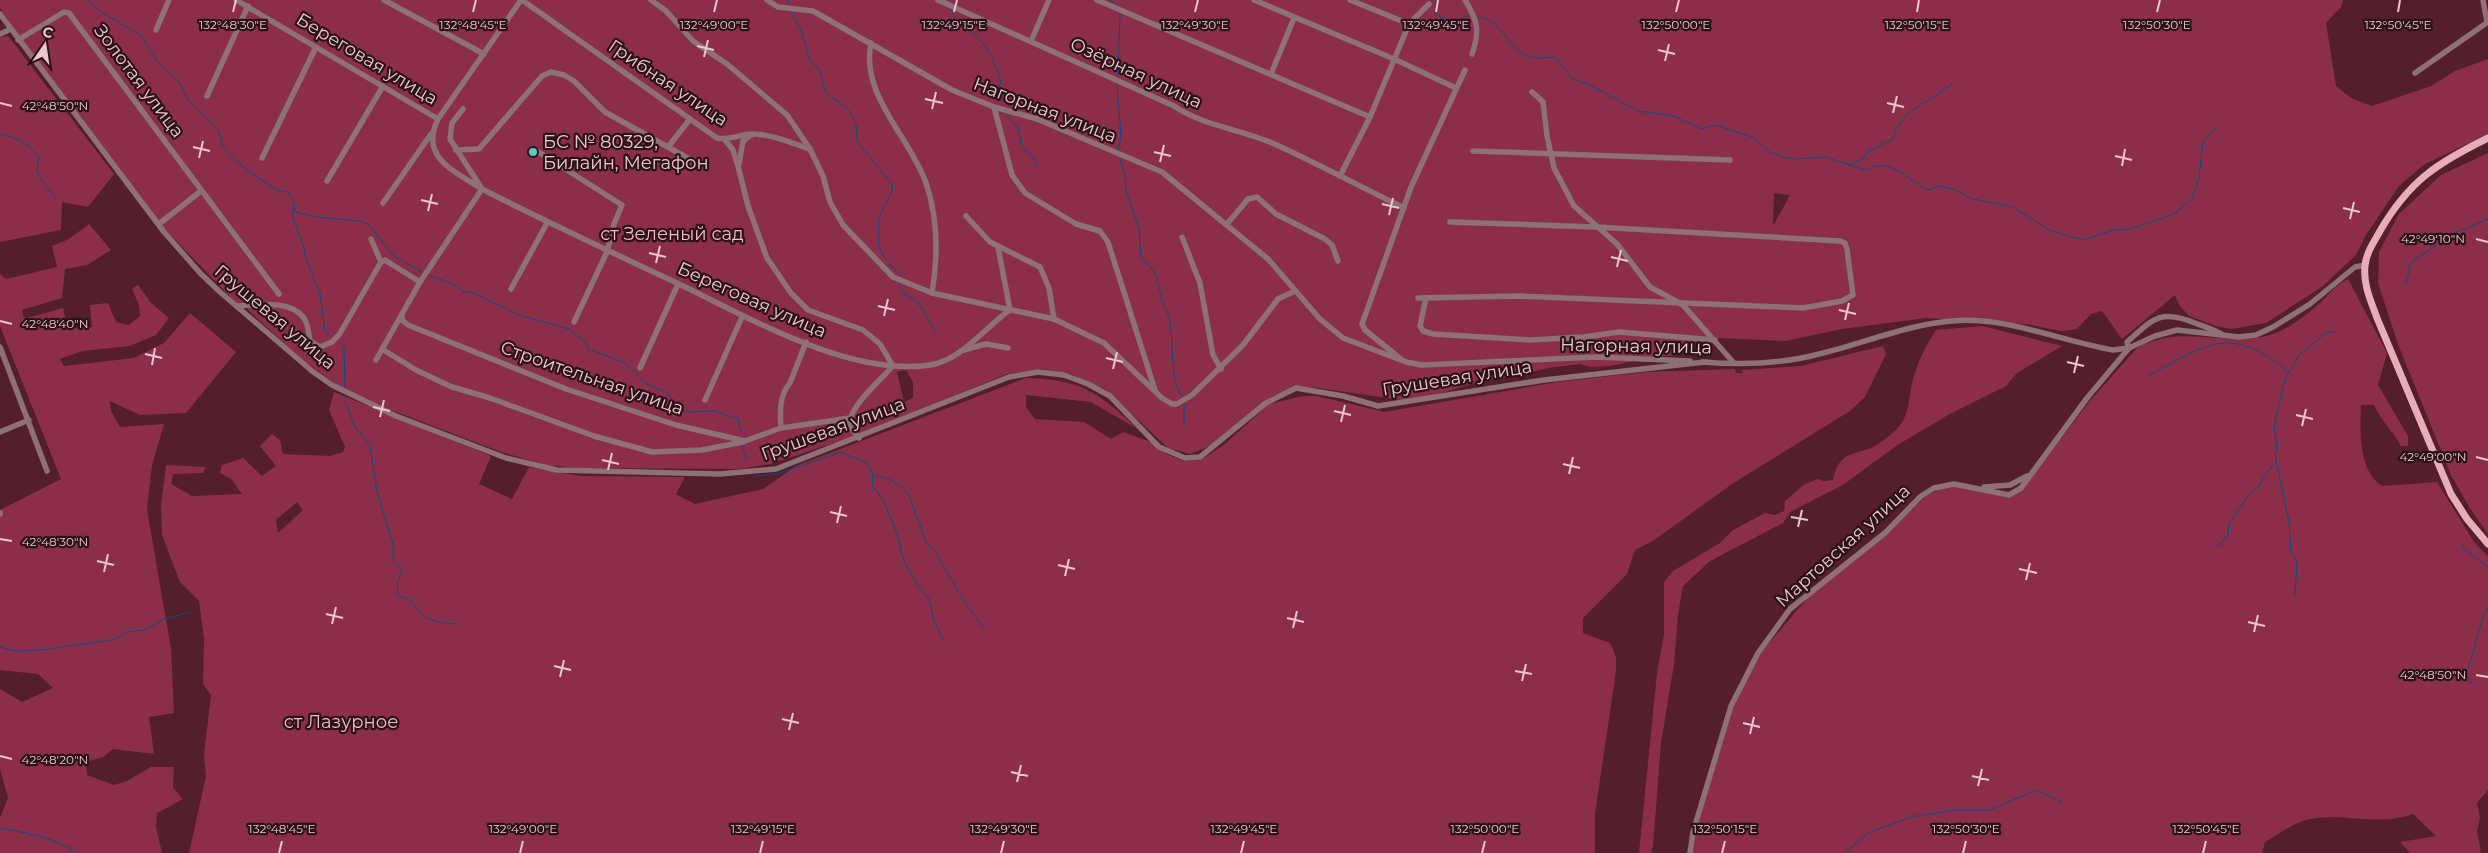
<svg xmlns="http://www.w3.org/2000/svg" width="2488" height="853" font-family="Montserrat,sans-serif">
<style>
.green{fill:#8c2e49;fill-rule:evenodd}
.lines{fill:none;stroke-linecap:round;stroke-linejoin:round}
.stream{stroke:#045185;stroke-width:1}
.minor{stroke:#8d7176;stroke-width:5.5}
.major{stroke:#e7adb8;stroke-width:7}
.ticks{fill:none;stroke:#eac7cd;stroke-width:2}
.poi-dot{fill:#57cec2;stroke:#2b1218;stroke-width:2}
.labels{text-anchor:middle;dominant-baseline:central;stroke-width:4.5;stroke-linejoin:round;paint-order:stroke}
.street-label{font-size:18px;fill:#eac7cd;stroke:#2b1218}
.poi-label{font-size:18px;fill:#eac7cd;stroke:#2b1218;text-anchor:start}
.park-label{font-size:18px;fill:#f2bac4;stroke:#2b1218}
.ticks-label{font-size:12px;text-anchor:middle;fill:#eac7cd;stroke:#2b1218;stroke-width:4.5;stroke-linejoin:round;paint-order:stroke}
</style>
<rect width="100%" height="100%" fill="#541e2c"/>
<g class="green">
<path d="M0 0H2343L2341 7 2326 23 2336 86 2351 98 2372 106 2431 86 2455 71 2488 59V134L2425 164 2399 186 2366 235 2356 255 2323 286 2266 323 2231 329 2216 326 2189 316 2179 305 2175 295 2122 339 2102 311 2091 314 2077 329 2061 331 2026 324 1926 318 1842 329 1785 341 1721 338 1683 344 1675 347 1671 356H1656L1611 366 1590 367 1580 364 1548 368 1499 379H1487L1436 395 1401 400 1318 388 1293 387 1266 400 1223 437 1208 447 1190 454 1168 448 1106 390 1071 374 1042 369 1007 374 861 434 770 464 740 469 579 468 546 465 501 452 365 400 336 384 301 359 247 309 255 304H237L160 224 24 43 0 8ZM1774 193 1790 195 1773 226ZM906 370 913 382V398L904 402 897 372Z"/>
<path d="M8 36 114 174 88 207 62 202 61 230 0 242V37Z"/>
<path d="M2488 153V534L2469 507 2451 475 2399 347 2378 283 2379 252 2399 214 2441 175Z"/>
<path d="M89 224 111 250 87 265 65 269 62 298 22 310 23 316 26 318 63 308 68 329 92 327 90 305 108 303 116 322 129 325 140 316 139 305 132 289 138 285 151 303 169 318 156 335 130 346 83 351 60 359 64 366 134 358 164 343 190 313 236 352 186 413 140 415 110 401 111 411 120 427 164 424 152 465 147 509 171 649 174 713 149 717 154 754 113 749 103 757 86 762 87 775 114 785 127 781 151 767H174L173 788 183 799 157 813 156 827 162 853H0V818L8 798 0 769V689L22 702 53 688 38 674 0 670V510L61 479 0 326V274L6 279 57 267 52 246 69 239Z"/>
<path d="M2348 279 2387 353 2378 385 2408 436V446H2401C2393 431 2381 421 2374 405H2361C2360 430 2358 471 2382 486L2437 482 2474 542 2488 556V790L2477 803 2480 817 2477 831 2481 853H2410L2400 842 2436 836 2413 814C2379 826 2351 814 2317 818 2298 819 2281 833 2265 842L2262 853H1692L1695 832 1734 706 1758 656 1798 609 1814 592 1885 535 1926 496 1942 488 1956 486 2005 497 2023 489 2088 403 2137 348C2185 323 2222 348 2270 335 2287 330 2308 314 2321 302 2330 293 2337 284 2348 279Z"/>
<path d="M1982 326 2062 346 2017 373 2006 386 1948 415 1896 446 1843 485 1790 512 1783 523 1710 561 1683 586 1678 615 1674 664 1661 743 1653 846 1651 853H1639L1657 673 1664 634V582L1673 571 1720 543 1733 530 1765 513 1775 515 1784 511 1785 501 1805 484 1818 479 1824 481 1833 480C1839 453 1849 456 1871 448 1879 445 1896 431 1901 424 1910 410 1909 395 1913 379 1918 362 1926 345 1936 330Z"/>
<path d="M1883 346 1886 354 1865 397 1850 411 1732 484 1653 541 1635 550 1627 574 1583 618V633L1610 643 1616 657V671L1595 814V853H189L206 776 204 755 211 695 203 684 204 638 199 601 180 582 162 535 161 506 166 465 206 467 203 473 173 474 171 484 192 496 242 494 231 479 220 473 222 465 243 458 262 476 276 466 260 446 272 434 280 440 283 454 330 456 343 452 345 447 329 410 334 392 491 456 479 484 512 499 529 467 581 476 685 477 676 494 695 504 763 489 796 466 1026 378C1079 379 1099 392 1136 428L1091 402 1026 395V407L1035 419 1084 422 1111 439 1123 432 1151 442 1166 454 1184 461 1201 460 1225 444 1269 404 1304 396H1317L1384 412 1557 382 1647 372 1735 369 1736 373H1743L1741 370 1801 366ZM297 502 303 510 278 533 276 520Z"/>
</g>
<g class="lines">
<g class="stream">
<path d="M87 0 101 12 141 35 157 61 179 82 189 101 219 130 222 146 237 161 252 174 277 190 288 192 293 200 296 212 316 217 359 221 368 224 394 256 422 272"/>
<path d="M788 0 789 4"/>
<path d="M1109 0 1118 5"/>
<path d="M1436 0 1435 13C1446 20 1455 26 1466 16H1470"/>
<path d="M948 7 953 11 955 23"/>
<path d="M791 13 801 29 810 61 819 69 826 93C848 109 858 112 857 141L893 186C891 198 882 207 879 219 877 229 881 236 878 246L887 262 901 276"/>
<path d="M1479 17C1503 20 1508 51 1531 57 1538 59 1548 57 1555 57L1572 79 1588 84 1638 111 1674 116 1701 129 1715 125 1752 137 1770 152 1782 157 1795 159 1825 157 1866 170C1891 156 1906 180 1929 190L1939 186 1956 190 1969 198 2013 207 2051 231 2084 240 2113 230 2130 229 2152 222 2174 214 2192 199 2199 178 2203 142 2215 128"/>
<path d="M963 27C984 36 995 61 1001 82L998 89 1003 101"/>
<path d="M1118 76 1120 14"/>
<path d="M1117 85 1121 136 1118 150"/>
<path d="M1005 114 1018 127 1022 147 1034 158 1038 167"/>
<path d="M0 134C16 137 30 144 39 158L37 170 40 178 56 199"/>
<path d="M1120 159 1125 175 1126 190 1139 229 1141 258C1157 271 1157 278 1161 297 1163 306 1169 313 1170 322 1174 347 1169 375 1182 397"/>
<path d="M1850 165 1863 159 1868 151C1877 148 1883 143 1892 140 1898 119 1911 110 1929 100 1937 96 1944 89 1952 84"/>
<path d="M293 206V218L304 248 306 259 320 293 325 331 331 336"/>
<path d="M429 275 456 285 463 292H471L522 316 569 329 584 341 589 349 625 363 647 384 668 393 676 406 685 412 715 411 738 419 741 432"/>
<path d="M2405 284 2409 275V266L2414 259 2430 250 2443 238 2488 219"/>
<path d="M900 285C900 295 910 296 916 301 922 307 931 325 936 333"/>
<path d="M339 343 344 347 345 387"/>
<path d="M2149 375C2208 345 2227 323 2288 371"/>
<path d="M345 402 355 427 370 445 377 492 393 544V560L402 569 398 581 397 595 410 600 424 617 439 622 455 624"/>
<path d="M1184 426V405"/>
<path d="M742 446 747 460"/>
<path d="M874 475 889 479 901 486 909 495 926 542 936 553 967 606 983 627"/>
<path d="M755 476 777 474 841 452 867 463 873 474 872 485 884 501 896 531 904 561 920 589 929 598 934 621 944 642"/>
<path d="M2463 545V548L2488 567"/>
<path d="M2218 547 2228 534 2229 524 2247 497 2257 488 2267 472 2276 463"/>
<path d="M2295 595 2297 562 2291 552 2289 522 2275 456 2277 447 2274 426 2285 379 2300 354 2326 333 2335 331"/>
<path d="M0 647 14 651 41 650 98 642 116 639 127 632 145 630 164 619 190 612"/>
<path d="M2471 684 2466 672C2476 651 2477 627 2488 607"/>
<path d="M0 828C25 833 56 837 77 853"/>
<path d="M1845 853 1868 833 1911 817 1956 810H1990L2036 790 2062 802"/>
</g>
<g class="minor">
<path d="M236 0 438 119C419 157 454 171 482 189 546 222 611 252 677 283 748 317 849 377 930 365 962 360 984 328 1010 310L998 247"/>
<path d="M384 0 484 54"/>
<path d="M522 0 717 138C729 141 740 134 752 134 772 134 792 143 810 149"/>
<path d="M651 0 666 11 693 41 727 64 787 115 810 149 823 176 830 202 843 225 893 277 932 293 1054 319 1104 343 1162 398 1172 404H1177L1192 395 1243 345 1278 299 1295 291"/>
<path d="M767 0 778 7 813 11 952 90 994 107 1037 119 1162 172 1268 259 1320 319 1343 338 1406 362 1422 365 1597 357 1690 361"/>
<path d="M938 0 1174 106C1202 125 1238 129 1270 142 1315 162 1359 186 1404 208"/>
<path d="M1097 0 1370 117"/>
<path d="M1254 0 1394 59 1456 88"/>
<path d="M1350 0 1409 24"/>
<path d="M1465 0C1478 21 1480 31 1472 54"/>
<path d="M2483 0 2487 22"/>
<path d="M0 14 164 232 201 274 220 292 312 371 332 385 396 416 506 458 557 470 720 474 776 469 1009 377 1038 372 1064 375 1088 384 1110 396 1159 447 1185 458 1200 457 1266 403 1296 388 1343 396 1378 406 1544 380 1705 362"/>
<path d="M156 30 169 0"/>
<path d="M0 34 11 29"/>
<path d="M18 40 64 12 69 13 279 294"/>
<path d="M1031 41 1049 0"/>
<path d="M871 43C860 95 910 137 926 183 938 218 938 257 932 293"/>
<path d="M2415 73 2488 22"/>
<path d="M1271 74 1294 18"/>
<path d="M1532 92 1543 102 1547 136 1554 168 1574 206 1617 244 1650 287 1683 305 1733 362"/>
<path d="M207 96 248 6"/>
<path d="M994 107 1012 175 1025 193 1076 224 1100 231 1108 242 1155 390"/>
<path d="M438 119 521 0"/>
<path d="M725 140 733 150 738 166 748 206 767 258 791 293 808 310 863 330 880 344 893 366C883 377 846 410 850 425 851 429 856 434 859 438"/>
<path d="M668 147 690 119"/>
<path d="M456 150 479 149 542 76 551 72 564 75 574 81 605 112 693 161"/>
<path d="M537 151 622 205 614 224 607 252 574 322"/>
<path d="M1473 151 1730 160"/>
<path d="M262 158 316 47"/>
<path d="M739 164 743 141 751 135"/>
<path d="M1340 176 1370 117 1409 24 1429 4"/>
<path d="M327 181 383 86"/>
<path d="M383 203 431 134"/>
<path d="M966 216 990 242 1040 267 1049 288 1054 319"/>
<path d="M159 224 201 191"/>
<path d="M1227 224 1248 199 1257 197 1276 214 1325 239 1332 245 1338 261"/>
<path d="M1182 237 1200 283 1213 355 1221 369"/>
<path d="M371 239 381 262"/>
<path d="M511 289 547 223"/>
<path d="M1418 298 1520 296 1803 308 1842 301 1853 295 1847 249 1845 243 1840 241 1596 227 1450 222"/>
<path d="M1426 298 1420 326 1423 331 1433 334 1530 340 1584 337 1619 332 1715 340"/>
<path d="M237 306C257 305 290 299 304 318 308 324 309 334 310 341L320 347 332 342 339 335 381 262 385 260 420 282"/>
<path d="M402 315V320L408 325 566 389 676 425 745 441 781 428 850 418"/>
<path d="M0 347 47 471"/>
<path d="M382 349 416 370 452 387 490 398 594 436 652 452 702 450 743 442"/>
<path d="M964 350 986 344 1008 348"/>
<path d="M376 360 420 282 482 189 450 139 452 123 463 109"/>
<path d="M1402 360 1365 330 1362 324 1411 187 1465 70"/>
<path d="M1702 362C1740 365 1782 364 1819 354 1862 344 1909 324 1952 321 2006 316 2060 341 2113 350L2129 348 2127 342C2154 318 2160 309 2195 323 2205 327 2214 329 2223 335"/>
<path d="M640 368 678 284"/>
<path d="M705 400 742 317"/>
<path d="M781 428C780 413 779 395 790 383L806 342"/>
<path d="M0 432 29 420"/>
<path d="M1984 487 2010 485 2027 476"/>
<path d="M0 513V514"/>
<path d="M1690 853 1693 832 1731 706 1758 653 1790 609 1886 532 1921 496 1934 488 1954 484 2009 495 2021 488 2087 398 2129 348 2155 336 2177 330 2239 337 2256 335 2273 327 2310 304 2355 267 2365 265"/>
</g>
<path class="major" d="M2488 138C2437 163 2409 181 2380 231 2374 242 2366 253 2365 266 2363 285 2371 301 2377 318L2451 494 2467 519 2488 544"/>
</g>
<path class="ticks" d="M233 12 236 0M473 12 476 0M714 12 717 0M954 12 957 0M1195 12 1198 0M1436 12 1438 0M1676 12 1679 0M1917 12 1919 0M2157 12 2160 0M2398 12 2400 0M697 46 714 50M1658 50 1675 54M704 57 708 40M1665 61 1669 44M925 99 943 103M0 103 12 106M1887 103 1904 107M932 109 936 92M1893 113 1897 96M193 147 210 151M1154 152 1171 156M2115 156 2132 160M199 158 203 141M1160 162 1164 145M2122 166 2125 149M421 200 438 204M1382 204 1399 208M2343 208 2360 212M428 211 432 194M1389 215 1393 198M2350 219 2354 202M2476 239 2488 242M649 253 666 257M1611 257 1628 261M656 263 660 246M1617 267 1621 250M878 306 895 310M1839 310 1856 314M884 316 888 299M1845 320 1849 303M0 321 12 324M145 354 162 358M1106 358 1123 362M2067 362 2084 366M152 365 155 348M1113 369 1117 352M2074 373 2078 356M373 407 390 411M1334 411 1351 415M2296 415 2313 419M380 417 384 400M1341 422 1345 405M2302 426 2306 409M2476 457 2488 460M602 460 619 464M1563 464 1580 468M608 470 612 453M1569 474 1573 457M830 512 847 516M1791 517 1808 520M837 523 841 506M1798 527 1802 510M0 539 12 541M97 561 114 565M1058 565 1075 569M2019 569 2037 573M104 572 108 554M1065 576 1069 559M2026 580 2030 563M326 614 343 618M1287 618 1304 622M2248 622 2265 626M332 624 336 607M1293 628 1297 611M2254 632 2258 615M554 666 571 670M1515 671 1532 674M2476 675 2488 677M560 677 564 660M1522 681 1526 664M782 719 799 723M1743 723 1760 727M789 730 793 713M1750 734 1754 717M0 756 12 759M1011 772 1028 776M1972 776 1989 780M1017 782 1021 765M1978 786 1982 769M279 853 282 841M520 853 523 841M760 853 763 841M1001 853 1004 841M1241 853 1244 841M1482 853 1485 841M1722 853 1725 841M1963 853 1966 841M2203 853 2206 841"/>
<circle class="poi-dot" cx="533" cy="152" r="5"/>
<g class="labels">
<g class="street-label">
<text transform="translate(367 59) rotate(31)">Береговая улица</text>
<text transform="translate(1136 73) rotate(25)">Озёрная улица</text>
<text transform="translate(139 81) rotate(53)">Золотая улица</text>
<text transform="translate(668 83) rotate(34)">Грибная улица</text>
<text transform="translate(1045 110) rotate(21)">Нагорная улица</text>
<text transform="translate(752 300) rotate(24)">Береговая улица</text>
<text transform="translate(275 317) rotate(40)">Грушевая улица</text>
<text transform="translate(1636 346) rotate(1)">Нагорная улица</text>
<text transform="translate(592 378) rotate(19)">Строительная улица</text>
<text transform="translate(1457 378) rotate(-9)">Грушевая улица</text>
<text transform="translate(833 429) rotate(-20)">Грушевая улица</text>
<text transform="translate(1843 546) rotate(-42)">Мартовская улица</text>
</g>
<g class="poi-label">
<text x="543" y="142">БС № 80329,<tspan x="543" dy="21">Билайн, Мегафон</tspan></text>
</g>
<g class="park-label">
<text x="672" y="234">ст Зеленый сад</text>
<text x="341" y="722">ст Лазурное</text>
</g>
</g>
<g class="ticks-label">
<text x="233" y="29">132°48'30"E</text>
<text x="473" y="29">132°48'45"E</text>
<text x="714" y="29">132°49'00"E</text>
<text x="954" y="29">132°49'15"E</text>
<text x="1195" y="29">132°49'30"E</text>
<text x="1436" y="29">132°49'45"E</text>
<text x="1676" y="29">132°50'00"E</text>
<text x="1917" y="29">132°50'15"E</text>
<text x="2157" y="29">132°50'30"E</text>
<text x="2398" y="29">132°50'45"E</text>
<text x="55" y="110">42°48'50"N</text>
<text x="2433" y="243">42°49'10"N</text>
<text x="55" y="328">42°48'40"N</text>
<text x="2433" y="461">42°49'00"N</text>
<text x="55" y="546">42°48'30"N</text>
<text x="2433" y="679">42°48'50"N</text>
<text x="55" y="764">42°48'20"N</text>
<text x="282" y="833">132°48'45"E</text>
<text x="523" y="833">132°49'00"E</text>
<text x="763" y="833">132°49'15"E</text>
<text x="1004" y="833">132°49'30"E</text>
<text x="1244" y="833">132°49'45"E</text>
<text x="1485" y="833">132°50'00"E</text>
<text x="1725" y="833">132°50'15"E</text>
<text x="1966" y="833">132°50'30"E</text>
<text x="2206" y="833">132°50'45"E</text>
</g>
<g transform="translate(45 45) rotate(13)" stroke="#2b1218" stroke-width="4" paint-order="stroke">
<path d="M0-4L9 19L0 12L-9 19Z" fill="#eac7cd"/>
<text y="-8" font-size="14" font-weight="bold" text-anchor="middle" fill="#eac7cd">С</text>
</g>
</svg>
